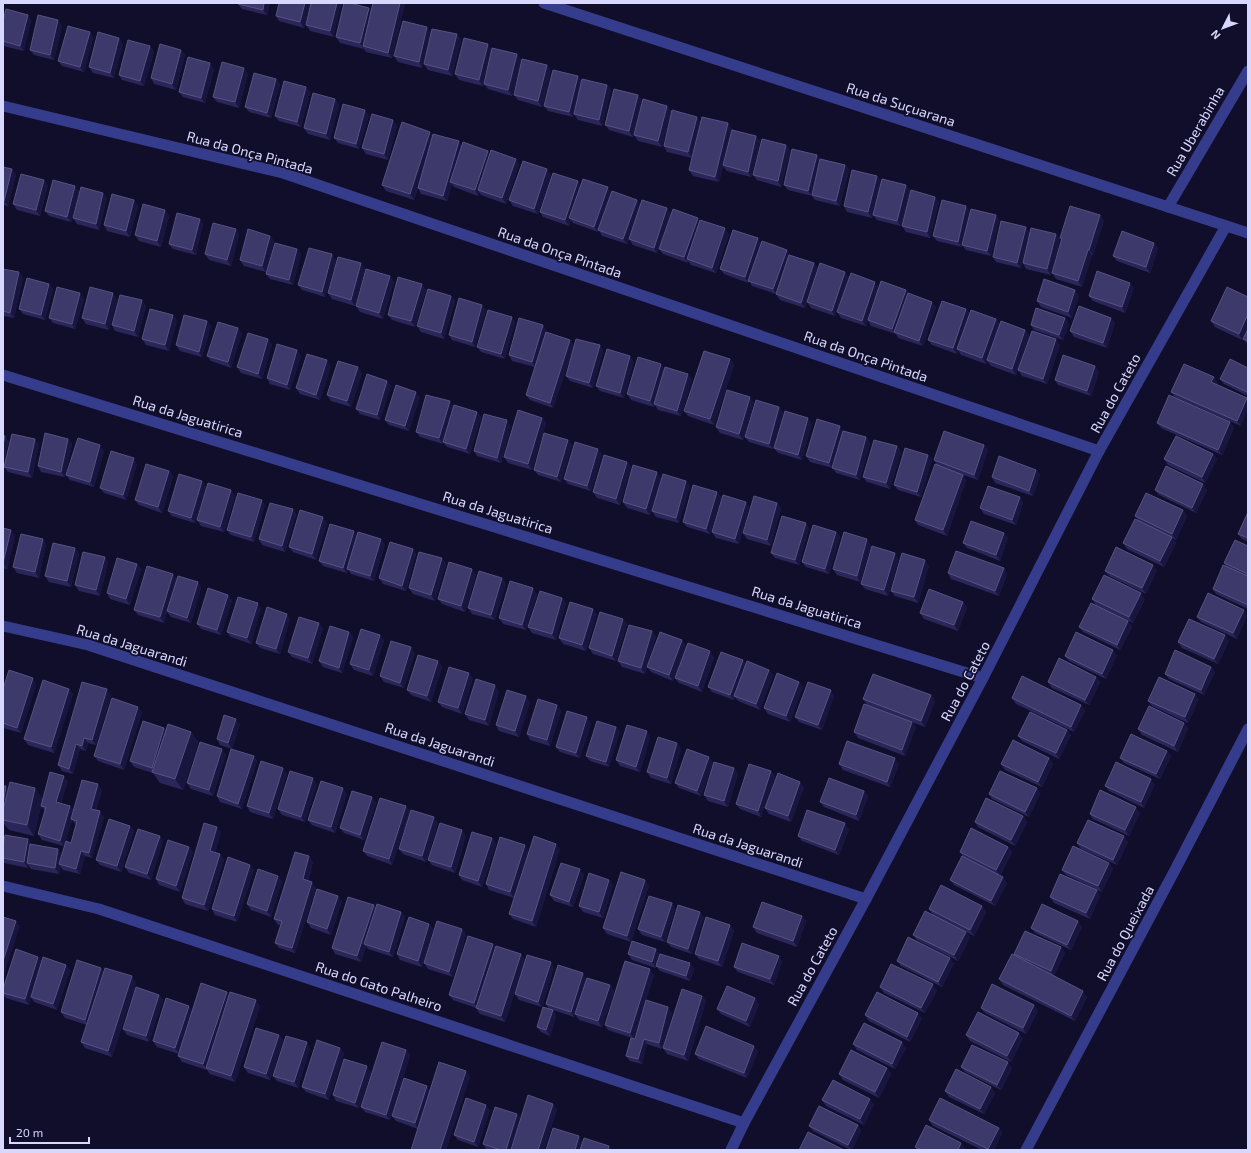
<svg xmlns="http://www.w3.org/2000/svg" width="1251" height="1153" font-family="'Exo 2',sans-serif">
<style>
.lines{fill:none;stroke-linecap:round;stroke-linejoin:round}
.minor{stroke:#363c8c;stroke-width:11}
.wall{fill:#2b2659;fill-rule:evenodd}
.shaded-wall{fill:#18153f}
.building{fill:#3e396b;stroke:#565282}
.labels{text-anchor:middle;dominant-baseline:central;stroke-width:3.5;stroke-linejoin:round;paint-order:stroke}
.street-label{font-size:14px;fill:#d8d8ff;stroke:#100e2a}
</style>
<rect width="100%" height="100%" fill="#100e2a"/>
<g class="lines">
<g class="minor">
<path d="M544 3 1248 233"/>
<path d="M3 106 283 173 1099 451"/>
<path d="M1168 207 1248 71"/>
<path d="M3 375 983 678"/>
<path d="M3 626 88 645 866 899"/>
<path d="M3 886 99 909 744 1123"/>
<path d="M731 1150 744 1123 866 899 983 678 1099 451 1226 226"/>
<path d="M1026 1150 1176 868 1248 729"/>
</g>
</g>
<g class="wall">
<path d="M238 3H270L267 15 242 9 238 4Z"/>
<path d="M310 3 304 28 279 21 276 16Z"/>
<path d="M311 3 334 37 310 31 306 25Z"/>
<path d="M373 3H405L392 58 366 52 364 49 340 43 336 37 369 8 371 11Z"/>
<path d="M31 20 24 51 3 46V21Z"/>
<path d="M62 26 54 60 34 55 30 50Z"/>
<path d="M90 32 93 38 84 72 62 66 58 61Z"/>
<path d="M431 32 422 68 398 62 394 56Z"/>
<path d="M457 34 461 40 452 76 428 70 424 64Z"/>
<path d="M123 44 114 78 93 73 89 67Z"/>
<path d="M150 46 154 52 144 86 122 80 119 75Z"/>
<path d="M181 50 185 55 176 90 154 84 151 78Z"/>
<path d="M492 50 483 86 459 80 455 74Z"/>
<path d="M517 54 521 60 512 96 488 89 484 84Z"/>
<path d="M547 65 551 71 542 107 518 100 514 95Z"/>
<path d="M214 69 205 103 183 97 179 92Z"/>
<path d="M248 74 239 108 217 102 213 97Z"/>
<path d="M578 76 581 82 573 117 548 111 544 106Z"/>
<path d="M276 79 280 84 271 118 249 112 245 107Z"/>
<path d="M607 85 611 90 602 126 578 120 574 114Z"/>
<path d="M306 87 310 93 301 127 279 121 275 116Z"/>
<path d="M638 95 642 101 633 137 609 130 605 125Z"/>
<path d="M335 99 339 105 330 140 308 134 304 128Z"/>
<path d="M667 106 671 111 662 147 638 141 634 135Z"/>
<path d="M369 115 359 149 338 143 334 138Z"/>
<path d="M697 117 700 122 692 158 667 152 664 146Z"/>
<path d="M728 123 732 129V130L756 136 760 141 751 177 727 171 723 166 719 182 693 176 689 170Z"/>
<path d="M397 125 388 160 366 154 362 148Z"/>
<path d="M433 136 462 146 490 154 519 164 506 204 481 195 479 192 478 196 454 187 452 184 447 201 421 194 418 188 414 200 386 191 382 185Z"/>
<path d="M786 145 790 151 781 187 757 180 753 175Z"/>
<path d="M817 155 820 159 845 165 849 170 840 206 815 200 812 196 788 190 784 185Z"/>
<path d="M3 167 12 169 16 175 8 206 3 205Z"/>
<path d="M551 175 538 214 513 206 509 200Z"/>
<path d="M877 176 881 182 872 218 847 212 844 206Z"/>
<path d="M48 185 40 216 17 210 13 204Z"/>
<path d="M581 185 608 187 611 193 637 200 640 205 667 208 671 214 657 253 633 245 629 239 627 244 602 236 599 230 598 232 573 223 571 220 569 226 543 217 540 212Z"/>
<path d="M906 185 910 190 901 226 877 220 873 215Z"/>
<path d="M79 191 71 222 49 216 45 211Z"/>
<path d="M935 197 939 202 930 238 906 232 902 226Z"/>
<path d="M107 198 99 230 77 224 73 218Z"/>
<path d="M134 200 138 206 130 237 107 231 104 225Z"/>
<path d="M966 206 970 212 962 247 937 241 933 236Z"/>
<path d="M165 210 169 216 161 247 139 241 135 235Z"/>
<path d="M996 215 999 221 991 256 966 250 962 245Z"/>
<path d="M1100 215 1104 221 1093 255H1092L1082 287 1056 279 1052 273 1062 240 1060 238Z"/>
<path d="M200 219 203 224 196 255 173 249 169 244Z"/>
<path d="M1026 227 1030 233 1021 268 996 262 993 257Z"/>
<path d="M236 229 239 235 231 266 209 260 205 254Z"/>
<path d="M729 234 716 273 691 265 688 261V263L663 254 659 249Z"/>
<path d="M1056 234 1060 239 1051 275 1026 269 1023 263Z"/>
<path d="M270 236 274 241 266 272 244 266 240 260Z"/>
<path d="M761 243 787 250 790 255 814 263 818 269 805 308 780 300 776 294 752 286 749 281 748 283 724 274 720 269Z"/>
<path d="M1154 243 1158 248 1150 273 1117 261 1113 256Z"/>
<path d="M297 249 301 254 293 285 270 279 266 274Z"/>
<path d="M336 260 325 297 302 290 298 285Z"/>
<path d="M365 268 355 306 332 299 328 293Z"/>
<path d="M3 269 19 272 23 278 14 318 3 316Z"/>
<path d="M390 276 394 282 383 319 360 312 356 306Z"/>
<path d="M849 277 835 316 811 308 807 302Z"/>
<path d="M49 284 53 289 45 320 23 314 19 309Z"/>
<path d="M422 284 426 290 415 327 392 320 388 315Z"/>
<path d="M879 287 908 293 936 307 923 346 898 338 896 334 871 326 868 320 866 326 841 318 837 312Z"/>
<path d="M1134 288 1125 313 1093 301 1089 296Z"/>
<path d="M1075 290 1079 296 1072 318 1041 307 1037 301Z"/>
<path d="M451 296 455 301 444 339 421 332 417 326Z"/>
<path d="M1248 297V328L1242 340 1215 327 1211 321Z"/>
<path d="M84 299 75 329 53 323 49 318Z"/>
<path d="M117 299 109 330 86 324 82 318Z"/>
<path d="M142 300 146 306 138 337 115 331 112 325Z"/>
<path d="M966 309 970 314 996 319 1000 324 1025 330 1029 335 1016 375 991 366 987 361 986 364 961 355 958 350 957 354 932 345 928 340Z"/>
<path d="M486 310 475 347 452 340 449 335Z"/>
<path d="M173 315 177 320 169 351 146 345 142 339Z"/>
<path d="M1065 318 1069 324 1063 340 1034 330 1031 325Z"/>
<path d="M1111 318 1115 323 1107 348 1074 337 1070 331Z"/>
<path d="M207 321 211 326 202 357 180 351 176 345Z"/>
<path d="M515 322 505 359 481 352 477 347Z"/>
<path d="M543 325 546 331V332L570 340 574 346 553 408 530 400 526 395 535 367 512 361 509 355Z"/>
<path d="M1248 329V345L1243 339Z"/>
<path d="M242 333 231 368 211 361 207 356Z"/>
<path d="M268 339 272 345 262 379 241 373 237 367Z"/>
<path d="M600 345 603 351 593 388 570 381 566 376Z"/>
<path d="M1060 345 1047 384 1022 376 1018 370Z"/>
<path d="M297 350 301 356 290 390 270 384 267 378Z"/>
<path d="M730 359 734 365 714 425 688 416 684 411Z"/>
<path d="M634 361 624 398 600 391 596 386Z"/>
<path d="M331 366 320 400 300 394 296 388Z"/>
<path d="M1095 366 1099 372 1091 396 1058 385 1055 380Z"/>
<path d="M1248 368V396L1224 384 1220 379Z"/>
<path d="M665 369 692 379 681 416 658 410 655 405 654 407 631 400 627 394Z"/>
<path d="M362 373 351 407 331 401 327 395Z"/>
<path d="M387 381 391 386 380 420 360 414 356 409Z"/>
<path d="M1218 383 1217 385 1241 426 1175 397 1171 392Z"/>
<path d="M420 397 409 431 389 425 385 420Z"/>
<path d="M450 401 453 407 477 412 481 417 470 454 447 447 443 442V444L420 437 416 432Z"/>
<path d="M754 402 743 440 720 433 716 427Z"/>
<path d="M779 407 783 412 773 449 749 442 745 437Z"/>
<path d="M542 418 546 423 532 470 508 463 504 457Z"/>
<path d="M1230 422 1234 428 1222 455 1161 428 1157 423Z"/>
<path d="M812 423 802 460 778 453 774 448Z"/>
<path d="M511 426 501 463 477 456 474 451Z"/>
<path d="M843 431 866 437 870 443 860 480 836 473 833 468 810 462 806 456Z"/>
<path d="M35 439 39 445 32 478 8 472 4 467Z"/>
<path d="M68 439 72 444 65 477 41 472 38 466Z"/>
<path d="M568 440 572 445 561 482 538 475 534 470Z"/>
<path d="M984 445 988 450 978 480 963 475 966 480 947 536 918 525 915 520 937 465 934 460Z"/>
<path d="M897 446 901 452 890 489 867 482 863 477Z"/>
<path d="M104 451 94 487 70 480 66 475Z"/>
<path d="M602 454 591 491 568 484 564 479Z"/>
<path d="M1213 454 1217 459 1205 483 1168 465 1164 459Z"/>
<path d="M928 455 932 460 921 497 898 490 894 485Z"/>
<path d="M627 462 631 467 620 505 597 498 593 492Z"/>
<path d="M137 464 126 500 104 493 100 488Z"/>
<path d="M1036 470 1040 475 1033 496 995 483 992 477Z"/>
<path d="M169 471 173 476 162 513 139 505 135 500Z"/>
<path d="M661 478 650 515 627 508 623 502Z"/>
<path d="M202 481 206 487 195 523 172 516 168 511Z"/>
<path d="M686 481 690 486 679 523 656 517 652 511Z"/>
<path d="M231 490 235 496 224 532 201 526 197 520Z"/>
<path d="M1155 490H1207L1196 513 1159 495Z"/>
<path d="M717 492 721 497 710 534 687 527 683 522Z"/>
<path d="M1020 497 1023 503 1016 525 984 514 980 508Z"/>
<path d="M746 502 749 507 739 544 716 538 712 532Z"/>
<path d="M777 503 781 508 771 546 747 539 743 533Z"/>
<path d="M265 505 254 542 231 535 227 530Z"/>
<path d="M293 509 296 515 285 552 262 545 259 539Z"/>
<path d="M1183 510 1187 516 1176 540 1172 538 1176 543 1164 567 1127 549 1123 543 1139 521 1135 516Z"/>
<path d="M1248 512V542L1242 539 1238 534Z"/>
<path d="M327 523 316 560 293 552 289 547Z"/>
<path d="M3 528 15 536 7 569 3 568Z"/>
<path d="M809 528 799 565 775 558 771 553Z"/>
<path d="M836 532 840 537 829 574 806 567 802 562Z"/>
<path d="M1004 533 1008 538 1000 561 967 548 963 543Z"/>
<path d="M357 536 385 544 374 581 351 574 348 569 347 573 323 566 319 561Z"/>
<path d="M46 544 39 578 17 573 13 567Z"/>
<path d="M871 545 860 582 837 575 833 569Z"/>
<path d="M1248 546V609L1216 594 1213 589 1226 566 1224 563Z"/>
<path d="M75 548 79 554 71 587 49 582 45 576Z"/>
<path d="M413 549 416 554 406 591 383 584 379 578Z"/>
<path d="M442 558 446 564 435 601 413 594 409 588Z"/>
<path d="M899 559 888 596 865 589 861 584Z"/>
<path d="M108 562 100 596 79 591 75 585Z"/>
<path d="M137 564 141 569 130 605 110 599 107 593Z"/>
<path d="M929 566 918 603 895 596 891 591Z"/>
<path d="M1004 568 1007 574 999 596 951 579 948 573Z"/>
<path d="M472 569 476 575 465 612 442 604 438 599Z"/>
<path d="M1157 570 1146 594 1109 576 1105 571Z"/>
<path d="M173 574 177 579 198 582 201 588 191 623 171 617 167 612 164 623 138 615 134 610Z"/>
<path d="M502 578 506 584 495 620 472 614 468 608Z"/>
<path d="M537 594 526 630 503 624 499 618Z"/>
<path d="M228 595 232 600 221 635 201 629 197 624Z"/>
<path d="M562 598 566 603 556 640 532 633 528 627Z"/>
<path d="M1092 599H1145L1133 623 1096 605Z"/>
<path d="M963 602 967 607 958 631 924 619 920 613Z"/>
<path d="M261 608 251 644 231 637 227 632Z"/>
<path d="M597 614 586 651 563 644 559 638Z"/>
<path d="M1247 615 1237 639 1201 622 1197 617Z"/>
<path d="M290 619 280 654 260 648 256 643Z"/>
<path d="M623 619 627 624 616 661 593 654 589 648Z"/>
<path d="M1128 621 1132 627 1120 650 1083 632 1079 627Z"/>
<path d="M323 628 312 664 292 657 288 652Z"/>
<path d="M652 631 656 637 648 662 682 640 686 646 673 681 651 672 647 667 645 674 622 667 618 661Z"/>
<path d="M349 632 353 637 342 673 323 667 319 661Z"/>
<path d="M384 640 373 676 354 670 350 664Z"/>
<path d="M1229 641 1218 664 1182 648 1178 642Z"/>
<path d="M415 653 404 688 384 682 380 676Z"/>
<path d="M1117 655 1106 679 1069 661 1065 656Z"/>
<path d="M714 657 702 692 679 683 675 678Z"/>
<path d="M743 660 746 664 769 670 773 675 760 710 738 701 735 697 734 700 712 692 708 687Z"/>
<path d="M438 661 442 667 431 702 411 695 407 690Z"/>
<path d="M1211 667 1215 672 1204 695 1169 679 1165 674Z"/>
<path d="M1096 677 1100 682 1089 705 1052 688 1048 682Z"/>
<path d="M473 678 462 714 442 707 438 702Z"/>
<path d="M799 682 803 687 790 722 768 714 764 708Z"/>
<path d="M36 684 21 733 3 728V689Z"/>
<path d="M69 689 73 694 54 753 28 745 24 739Z"/>
<path d="M499 691 489 726 469 720 465 714Z"/>
<path d="M111 695 96 745 88 743 86 751 80 749 73 774 62 771 58 765Z"/>
<path d="M931 695 935 701 925 727 867 705 863 699Z"/>
<path d="M834 696 822 730 799 722 795 717Z"/>
<path d="M1012 698 1081 705 1085 711 1074 732 1016 704Z"/>
<path d="M1199 699 1188 723 1152 706 1148 701Z"/>
<path d="M530 702 519 737 499 731 496 725Z"/>
<path d="M557 705 561 711 550 746 530 740 527 734Z"/>
<path d="M142 712 124 770 98 761 94 756Z"/>
<path d="M912 722 916 727 905 756 858 738 854 732Z"/>
<path d="M591 723 580 758 560 752 556 747Z"/>
<path d="M1184 723 1188 728 1178 752 1142 735 1138 729Z"/>
<path d="M240 724 232 749 220 745 217 739Z"/>
<path d="M616 727 620 732 609 767 590 761 586 756Z"/>
<path d="M164 728 166 730 191 732 198 742 183 790 160 783 153 773 134 767 130 761Z"/>
<path d="M1067 730 1071 735 1059 759 1022 741 1018 736Z"/>
<path d="M650 737 640 772 620 766 616 760Z"/>
<path d="M677 743 681 749 671 784 651 778 647 772Z"/>
<path d="M1167 751 1171 756 1160 779 1124 763 1120 758Z"/>
<path d="M226 754 213 796 191 789 187 783Z"/>
<path d="M254 756 257 761 242 809 220 802 217 796Z"/>
<path d="M1049 758 1053 764 1042 787 1005 770 1001 764Z"/>
<path d="M713 762 701 796 679 788 675 783Z"/>
<path d="M839 764H899L890 787 843 770Z"/>
<path d="M734 768 738 774 728 807 708 801 704 795Z"/>
<path d="M771 771 775 777 761 817 740 809 736 804Z"/>
<path d="M287 774 273 819 250 812 247 806Z"/>
<path d="M68 781 61 803 70 806 74 811 102 790 96 811 104 817 92 858 85 856 80 874 63 870 60 866 59 874 31 869 28 865V868L4 863 3 861V845H32L62 855 71 843 76 825 72 820 64 846 42 840 38 834 45 811 41 806 34 836 9 830 4 824 3 831V786H6L8 789 35 788 42 799Z"/>
<path d="M317 784 305 822 282 815 278 809Z"/>
<path d="M1155 784 1144 808 1109 791 1105 786Z"/>
<path d="M804 787 791 822 769 814 765 808Z"/>
<path d="M1037 788 1040 794 1029 817 992 799 989 794Z"/>
<path d="M864 791 868 796 859 821 824 807 820 802Z"/>
<path d="M347 794 335 833 312 825 308 820Z"/>
<path d="M372 797 376 803 364 840 344 833 340 828Z"/>
<path d="M406 806 410 811 392 865 367 856 363 851Z"/>
<path d="M1140 813 1129 836 1093 819 1090 814Z"/>
<path d="M1023 816 1027 822 1015 846 978 827 975 822Z"/>
<path d="M438 823 426 862 403 854 399 849Z"/>
<path d="M130 826 134 831 121 872 100 865 96 860Z"/>
<path d="M849 829 839 855 802 841 798 836Z"/>
<path d="M221 832 215 853 220 854 224 860 208 911 185 904 182 898Z"/>
<path d="M160 836 163 841 151 880 129 873 125 867Z"/>
<path d="M466 836 455 873 432 865 428 860Z"/>
<path d="M492 838 496 844 482 887 462 880 459 875Z"/>
<path d="M1128 842 1117 865 1081 849 1077 843Z"/>
<path d="M189 847 193 852 180 892 159 885 156 879Z"/>
<path d="M1008 847 1012 852 1000 876 1007 883 995 906 954 885 950 880 963 857 960 852Z"/>
<path d="M560 849 536 927 513 919 509 914Z"/>
<path d="M529 851 514 898 489 890 486 884Z"/>
<path d="M313 862 308 881 316 888 295 953 279 948 275 943 281 925H278L274 919Z"/>
<path d="M250 865 254 870 237 922 215 915 212 909Z"/>
<path d="M1113 868 1102 892 1066 875 1062 870Z"/>
<path d="M584 875 573 907 554 901 550 895Z"/>
<path d="M278 876 282 881 271 917 251 910 247 904Z"/>
<path d="M609 880 613 885 603 918 583 912 579 906Z"/>
<path d="M649 885 631 942 607 934 603 928Z"/>
<path d="M1097 890 1100 896 1090 919 1054 903 1050 897Z"/>
<path d="M342 901 331 935 311 928 307 922Z"/>
<path d="M672 903 675 908 665 942 642 935 638 929Z"/>
<path d="M374 905 376 908 401 912 405 917 393 957 368 949 366 946 361 962 335 954 332 948Z"/>
<path d="M982 906 986 912 974 936 933 915 929 909Z"/>
<path d="M802 916 806 921 797 947 757 933 753 927Z"/>
<path d="M704 917 692 954 671 947 667 942Z"/>
<path d="M429 924 433 929 422 967 400 960 397 954Z"/>
<path d="M730 925 734 931 722 967 699 959 695 954Z"/>
<path d="M1082 927 1071 950 1035 933 1031 928Z"/>
<path d="M462 929 466 935 453 977 428 969 424 963Z"/>
<path d="M913 935 970 937 958 961 917 940Z"/>
<path d="M495 948 521 954 525 960 505 1022 480 1014 476 1008 453 1000 449 995Z"/>
<path d="M1065 953 1054 976 1087 997 1075 1021 1003 985 999 979 1016 957 1014 954Z"/>
<path d="M628 954H660L694 969 690 981 660 971 656 966V968L632 960Z"/>
<path d="M38 957 42 962 70 970 57 1010 34 1002 31 997 29 1005 6 998 3 994V989Z"/>
<path d="M782 961 774 985 738 972 734 967Z"/>
<path d="M897 961 954 963 942 987 901 966Z"/>
<path d="M554 968 542 1007 519 1000 515 994Z"/>
<path d="M104 972 136 982 112 1057 85 1048 81 1042 87 1025 65 1018 61 1012Z"/>
<path d="M654 975 646 1000 672 1013 662 1049 647 1044 642 1064 630 1061 626 1056 632 1038 608 1030 605 1025ZM646 1001 635 1039 634 1038Z"/>
<path d="M586 979 574 1017 553 1010 556 1016 550 1036 541 1032 537 1027 549 1009 546 1004Z"/>
<path d="M610 985 614 991 602 1027 579 1020 575 1014Z"/>
<path d="M880 987 937 990 925 1013 884 993Z"/>
<path d="M227 992 229 995 260 1006 235 1082 210 1074 207 1070 182 1062 178 1056 179 1054 157 1047 153 1041 193 1011Z"/>
<path d="M159 995 163 1000 149 1042 127 1035 123 1029Z"/>
<path d="M702 996 706 1001 688 1061 667 1054 663 1048Z"/>
<path d="M755 998 759 1004 750 1027 721 1014 717 1009Z"/>
<path d="M1034 1005 1038 1011 1026 1034 985 1013 981 1008Z"/>
<path d="M865 1015 922 1018 910 1042 869 1021Z"/>
<path d="M279 1035 283 1040 270 1080 248 1073 244 1067Z"/>
<path d="M966 1035 1023 1038 1011 1062 970 1041Z"/>
<path d="M902 1042 906 1048 895 1069 857 1050 853 1044Z"/>
<path d="M310 1048 298 1088 277 1081 273 1076Z"/>
<path d="M406 1050 410 1055 390 1120 365 1112 361 1107Z"/>
<path d="M758 1051 747 1078 699 1059 695 1054Z"/>
<path d="M344 1053 329 1100 306 1092 302 1087Z"/>
<path d="M961 1067 1012 1068 1001 1090 965 1072Z"/>
<path d="M887 1068 891 1074 879 1098 843 1080 839 1074Z"/>
<path d="M371 1072 359 1108 336 1101 333 1095Z"/>
<path d="M470 1076 446 1150H411L418 1129 396 1121 392 1116 430 1091Z"/>
<path d="M945 1091 995 1093 984 1114 949 1097Z"/>
<path d="M822 1100 874 1104 864 1125 826 1106Z"/>
<path d="M557 1109 544 1150H487L483 1144 517 1114 521 1119Z"/>
<path d="M490 1110 478 1147 458 1140 454 1135Z"/>
<path d="M929 1120 999 1128 1002 1133 994 1150H982L933 1126Z"/>
<path d="M858 1125 861 1131 852 1150H851L813 1131 809 1126Z"/>
<path d="M915 1147 965 1148 964 1150H917Z"/>
</g>
<g class="shaded-wall">
<path d="M264 3H270L267 15 263 10Z"/>
<path d="M305 3H310L304 28 300 22Z"/>
<path d="M337 3H342L334 37 330 31Z"/>
<path d="M400 3H405L392 58 388 53Z"/>
<path d="M369 8 373 13 363 46 364 49 360 43Z"/>
<path d="M28 15 31 20 24 51 20 46Z"/>
<path d="M58 20 62 26 54 60 50 55Z"/>
<path d="M427 27 431 32 422 68 419 62Z"/>
<path d="M90 32 93 38 84 72 80 67Z"/>
<path d="M457 34 461 40 452 76 448 70Z"/>
<path d="M119 38 123 44 114 78 110 73Z"/>
<path d="M488 44 492 50 483 86 479 80Z"/>
<path d="M150 46 154 52 144 86 140 81Z"/>
<path d="M181 50 185 55 176 90 172 84Z"/>
<path d="M517 54 521 60 512 96 508 90Z"/>
<path d="M210 63 214 69 205 103 201 98Z"/>
<path d="M547 65 551 71 542 107 538 101Z"/>
<path d="M244 68 248 74 239 108 235 102Z"/>
<path d="M578 76 581 82 573 117 569 112Z"/>
<path d="M276 79 280 84 271 118 267 113Z"/>
<path d="M607 85 611 90 602 126 599 120Z"/>
<path d="M306 87 310 93 301 127 297 122Z"/>
<path d="M638 95 642 101 633 137 629 131Z"/>
<path d="M335 99 339 105 330 140 326 134Z"/>
<path d="M667 106 671 111 662 147 658 141Z"/>
<path d="M365 110 369 115 359 149 356 144Z"/>
<path d="M697 117 700 122 692 158 688 152Z"/>
<path d="M393 120 397 125 388 160 384 154Z"/>
<path d="M728 123 732 129 719 182 715 177Z"/>
<path d="M430 132 434 137 414 200 410 194Z"/>
<path d="M756 136 760 141 751 177 748 172Z"/>
<path d="M459 141 463 147 450 182 452 184 447 201 443 196Z"/>
<path d="M786 145 790 151 781 187 778 181Z"/>
<path d="M488 151 492 156 478 190 479 192 478 196 475 190Z"/>
<path d="M817 155 821 161 812 195V196L808 191Z"/>
<path d="M516 159 519 164 506 204 502 198Z"/>
<path d="M845 165 849 170 840 206 836 201Z"/>
<path d="M12 169 16 175 8 206 4 201Z"/>
<path d="M547 169 551 175 538 214 534 209Z"/>
<path d="M877 176 881 182 872 218 868 212Z"/>
<path d="M44 180 48 185 40 216 36 210Z"/>
<path d="M578 181 582 187 569 218 571 220 569 226 565 220Z"/>
<path d="M906 185 910 190 901 226 897 221Z"/>
<path d="M75 186 79 191 71 222 67 217Z"/>
<path d="M608 187 611 193 598 232 594 227Z"/>
<path d="M103 193 107 198 99 230 96 224Z"/>
<path d="M935 197 939 202 930 238 927 232Z"/>
<path d="M134 200 138 206 130 237 126 231Z"/>
<path d="M637 200 641 205 627 244 623 239Z"/>
<path d="M966 206 970 212 962 247 958 242Z"/>
<path d="M667 208 671 214 657 253 654 248Z"/>
<path d="M165 210 169 216 161 247 157 241Z"/>
<path d="M996 215 999 221 991 256 987 251Z"/>
<path d="M1100 215 1104 221 1093 255 1089 250Z"/>
<path d="M698 218 701 224 687 259 688 261V263L684 257Z"/>
<path d="M200 219 203 224 196 255 192 250Z"/>
<path d="M1026 227 1030 233 1021 268 1017 263Z"/>
<path d="M725 228 729 234 716 273 712 268Z"/>
<path d="M236 229 239 235 231 266 227 260Z"/>
<path d="M1056 234 1060 239 1051 275 1047 269Z"/>
<path d="M270 236 274 241 266 272 262 266Z"/>
<path d="M758 238 762 244 748 283 745 277Z"/>
<path d="M1154 243 1158 248 1150 273 1146 267Z"/>
<path d="M297 249 301 254 293 285 289 280Z"/>
<path d="M787 250 791 255 777 295 773 289Z"/>
<path d="M1088 250 1092 255 1082 287 1078 281Z"/>
<path d="M332 254 336 260 325 297 322 292Z"/>
<path d="M361 263 365 268 355 306 351 300Z"/>
<path d="M814 263 818 269 805 308 801 303Z"/>
<path d="M19 272 23 278 14 318 10 313Z"/>
<path d="M845 272 849 277 835 316 832 311Z"/>
<path d="M390 276 394 282 383 319 379 313Z"/>
<path d="M875 282 879 287 866 326 862 321Z"/>
<path d="M1130 283 1134 288 1125 313 1122 307Z"/>
<path d="M49 284 53 289 45 320 41 315Z"/>
<path d="M422 284 426 290 415 327 411 321Z"/>
<path d="M906 290 910 295 895 333 892 329Z"/>
<path d="M1075 290 1079 296 1072 318 1068 312Z"/>
<path d="M80 293 84 299 75 329 72 324Z"/>
<path d="M113 293 117 299 109 330 105 324Z"/>
<path d="M451 296 455 301 444 339 441 333Z"/>
<path d="M142 300 146 306 138 337 134 331Z"/>
<path d="M932 302 936 307 923 346 919 341Z"/>
<path d="M482 305 486 310 475 347 472 342Z"/>
<path d="M966 309 970 315 957 354 953 348Z"/>
<path d="M1248 314V328L1242 340 1239 334Z"/>
<path d="M173 315 177 320 169 351 165 345Z"/>
<path d="M512 317 515 322 505 359 501 354Z"/>
<path d="M1065 318 1069 324 1063 340 1059 335Z"/>
<path d="M1111 318 1115 323 1107 348 1103 343Z"/>
<path d="M996 319 1000 324 986 364 982 358Z"/>
<path d="M207 321 211 326 202 357 199 352Z"/>
<path d="M543 325 546 331 536 368 532 362Z"/>
<path d="M238 328 242 333 231 368 228 362Z"/>
<path d="M1025 330 1029 335 1016 375 1012 369Z"/>
<path d="M268 339 272 345 262 379 258 374Z"/>
<path d="M1056 339 1060 345 1047 384 1043 379Z"/>
<path d="M570 340 574 346 553 408 550 403Z"/>
<path d="M600 345 603 351 593 388 589 383Z"/>
<path d="M297 350 301 356 290 390 287 385Z"/>
<path d="M630 356 634 361 624 398 620 393Z"/>
<path d="M730 359 734 365 714 425 710 419Z"/>
<path d="M327 360 331 366 320 400 316 395Z"/>
<path d="M661 364 665 369 654 407 650 401Z"/>
<path d="M1095 366 1099 372 1091 396 1087 391Z"/>
<path d="M358 367 362 373 351 407 347 401Z"/>
<path d="M688 374 692 379 681 416 677 411Z"/>
<path d="M1214 377 1218 383 1215 388 1211 382Z"/>
<path d="M387 381 391 386 380 420 377 415Z"/>
<path d="M416 392 420 397 409 431 405 426Z"/>
<path d="M750 397 754 402 743 440 739 434Z"/>
<path d="M1247 398 1248 400V410L1241 426 1237 421Z"/>
<path d="M450 401 454 407 443 444 439 438Z"/>
<path d="M779 407 783 412 773 449 769 444Z"/>
<path d="M477 412 481 417 470 454 466 449Z"/>
<path d="M542 418 546 423 532 470 528 464Z"/>
<path d="M808 418 812 423 802 460 798 455Z"/>
<path d="M507 420 511 426 501 463 497 458Z"/>
<path d="M1230 422 1234 428 1222 455 1218 450Z"/>
<path d="M840 426 844 432 833 469 829 463Z"/>
<path d="M5 436 9 441 3 468V445Z"/>
<path d="M866 437 870 443 860 480 856 475Z"/>
<path d="M35 439 39 445 32 478 28 472Z"/>
<path d="M68 439 72 444 65 477 61 472Z"/>
<path d="M568 440 572 445 561 482 557 477Z"/>
<path d="M100 445 104 451 94 487 90 482Z"/>
<path d="M984 445 988 450 978 480 974 475Z"/>
<path d="M897 446 901 452 890 489 886 483Z"/>
<path d="M598 449 602 454 591 491 587 486Z"/>
<path d="M1213 454 1217 459 1205 483 1202 477Z"/>
<path d="M928 455 932 460 921 497 917 492Z"/>
<path d="M134 458 137 464 126 500 123 495Z"/>
<path d="M627 462 631 467 620 505 616 499Z"/>
<path d="M1036 470 1040 475 1033 496 1029 491Z"/>
<path d="M169 471 173 476 162 513 158 507Z"/>
<path d="M657 472 661 478 650 515 646 509Z"/>
<path d="M963 475 966 480 947 536 943 530Z"/>
<path d="M202 481 206 487 195 523 191 518Z"/>
<path d="M686 481 690 486 679 523 676 518Z"/>
<path d="M1203 484 1207 490 1196 513 1192 508Z"/>
<path d="M231 490 235 496 224 532 220 527Z"/>
<path d="M717 492 721 497 710 534 706 529Z"/>
<path d="M1020 497 1023 503 1016 525 1012 520Z"/>
<path d="M262 500 265 505 254 542 251 537Z"/>
<path d="M746 502 749 507 739 544 735 539Z"/>
<path d="M777 503 781 508 771 546 767 540Z"/>
<path d="M293 509 296 515 285 552 282 546Z"/>
<path d="M1183 510 1187 516 1176 540 1172 534Z"/>
<path d="M323 517 327 523 316 560 312 554Z"/>
<path d="M806 523 809 528 799 565 795 560Z"/>
<path d="M11 530 15 536 7 569 3 563Z"/>
<path d="M354 531 358 536 347 573 343 568Z"/>
<path d="M836 532 840 537 829 574 825 569Z"/>
<path d="M1004 533 1008 538 1000 561 996 555Z"/>
<path d="M1172 537 1176 543 1164 567 1160 561Z"/>
<path d="M43 539 46 544 39 578 35 572Z"/>
<path d="M381 539 385 544 374 581 370 576Z"/>
<path d="M867 539 871 545 860 582 857 576Z"/>
<path d="M75 548 79 554 71 587 67 581Z"/>
<path d="M413 549 416 554 406 591 402 586Z"/>
<path d="M895 553 899 559 888 596 884 590Z"/>
<path d="M105 557 108 562 100 596 96 590Z"/>
<path d="M442 558 446 564 435 601 431 595Z"/>
<path d="M925 560 929 566 918 603 914 597Z"/>
<path d="M137 564 141 569 130 605 126 599Z"/>
<path d="M1153 565 1157 570 1146 594 1142 588Z"/>
<path d="M1004 568 1007 574 999 596 995 591Z"/>
<path d="M472 569 476 575 465 612 461 606Z"/>
<path d="M173 574 177 579 164 623 160 617Z"/>
<path d="M502 578 506 584 495 620 491 615Z"/>
<path d="M198 582 201 588 191 623 187 618Z"/>
<path d="M533 588 537 594 526 630 522 625Z"/>
<path d="M1141 593 1145 599 1133 623 1129 617Z"/>
<path d="M228 595 232 600 221 635 217 630Z"/>
<path d="M562 598 566 603 556 640 552 634Z"/>
<path d="M963 602 967 607 958 631 954 625Z"/>
<path d="M258 603 261 608 251 644 247 638Z"/>
<path d="M593 609 597 614 586 651 582 645Z"/>
<path d="M1244 610 1247 615 1237 639 1233 633Z"/>
<path d="M287 614 290 619 280 654 276 649Z"/>
<path d="M623 619 627 624 616 661 612 656Z"/>
<path d="M1128 621 1132 627 1120 650 1117 645Z"/>
<path d="M319 623 323 628 312 664 308 658Z"/>
<path d="M652 631 656 637 645 674 641 668Z"/>
<path d="M349 632 353 637 342 673 339 668Z"/>
<path d="M380 635 384 640 373 676 369 670Z"/>
<path d="M1225 635 1229 641 1218 664 1214 659Z"/>
<path d="M682 640 686 646 673 681 669 675Z"/>
<path d="M411 647 415 653 404 688 400 683Z"/>
<path d="M1113 650 1117 655 1106 679 1102 674Z"/>
<path d="M710 651 714 657 702 692 698 686Z"/>
<path d="M743 660 747 666 734 696 735 697 734 700 730 695Z"/>
<path d="M438 661 442 667 431 702 427 696Z"/>
<path d="M1211 667 1215 672 1204 695 1201 690Z"/>
<path d="M769 670 773 675 760 710 756 704Z"/>
<path d="M469 673 473 678 462 714 458 708Z"/>
<path d="M1096 677 1100 682 1089 705 1085 700Z"/>
<path d="M33 678 36 684 21 733 17 728Z"/>
<path d="M799 682 803 687 790 722 786 716Z"/>
<path d="M495 685 499 691 489 726 485 720Z"/>
<path d="M69 689 73 694 54 753 51 747Z"/>
<path d="M107 689 111 695 96 745 92 740Z"/>
<path d="M831 690 834 696 822 730 818 725Z"/>
<path d="M1195 694 1199 699 1188 723 1185 717Z"/>
<path d="M931 695 935 701 925 727 921 721Z"/>
<path d="M526 696 530 702 519 737 515 731Z"/>
<path d="M557 705 561 711 550 746 547 740Z"/>
<path d="M1081 705 1085 711 1074 732 1071 727Z"/>
<path d="M138 707 142 712 124 770 120 764Z"/>
<path d="M587 717 591 723 580 758 576 753Z"/>
<path d="M236 719 240 724 232 749 228 743Z"/>
<path d="M912 722 916 727 905 756 902 750Z"/>
<path d="M1184 723 1188 728 1178 752 1174 746Z"/>
<path d="M616 727 620 732 609 767 606 762Z"/>
<path d="M164 728 168 734 154 773 152 768Z"/>
<path d="M1067 730 1071 735 1059 759 1056 753Z"/>
<path d="M647 731 650 737 640 772 636 767Z"/>
<path d="M191 732 198 742 183 790 175 779Z"/>
<path d="M84 738 88 743 86 751 82 746Z"/>
<path d="M677 743 681 749 671 784 667 778Z"/>
<path d="M76 744 80 749 73 774 69 769Z"/>
<path d="M222 749 226 754 213 796 209 790Z"/>
<path d="M1167 751 1171 756 1160 779 1156 774Z"/>
<path d="M254 756 257 761 242 809 238 804Z"/>
<path d="M709 757 713 762 701 796 697 791Z"/>
<path d="M895 758 899 764 890 787 887 782Z"/>
<path d="M1049 758 1053 764 1042 787 1038 782Z"/>
<path d="M283 768 287 774 273 819 269 813Z"/>
<path d="M734 768 738 774 728 807 724 801Z"/>
<path d="M771 771 775 777 761 817 758 811Z"/>
<path d="M64 776 68 781 60 807 56 802Z"/>
<path d="M313 778 317 784 305 822 301 817Z"/>
<path d="M1151 779 1155 784 1144 808 1141 802Z"/>
<path d="M800 782 804 787 791 822 788 816Z"/>
<path d="M98 784 102 790 95 815 91 809Z"/>
<path d="M6 786 10 792 3 820V804Z"/>
<path d="M35 788 43 799 34 836 27 825Z"/>
<path d="M343 788 347 794 335 833 331 827Z"/>
<path d="M1037 788 1040 794 1029 817 1025 812Z"/>
<path d="M864 791 868 796 859 821 856 815Z"/>
<path d="M372 797 376 803 364 840 360 835Z"/>
<path d="M70 806 74 812 64 846 60 841Z"/>
<path d="M406 806 410 811 392 865 389 859Z"/>
<path d="M1136 807 1140 813 1129 836 1125 830Z"/>
<path d="M100 811 104 817 92 858 89 853Z"/>
<path d="M1023 816 1027 822 1015 846 1011 840Z"/>
<path d="M434 817 438 823 426 862 422 856Z"/>
<path d="M3 822 4 824 3 831Z"/>
<path d="M845 823 849 829 839 855 835 850Z"/>
<path d="M130 826 134 831 121 872 117 866Z"/>
<path d="M217 827 221 832 214 857 210 851Z"/>
<path d="M462 830 466 836 455 873 451 867Z"/>
<path d="M160 836 163 841 151 880 147 874Z"/>
<path d="M1124 836 1128 842 1117 865 1113 860Z"/>
<path d="M492 838 496 844 482 887 478 881Z"/>
<path d="M28 839 32 845 27 863 28 865V868L24 862Z"/>
<path d="M556 844 560 849 536 927 532 921Z"/>
<path d="M525 845 529 851 514 898 510 892Z"/>
<path d="M189 847 193 852 180 892 176 886Z"/>
<path d="M1008 847 1012 852 1000 876 996 870Z"/>
<path d="M58 849 62 855 59 864 60 866 59 874 55 868Z"/>
<path d="M81 851 85 856 80 874 76 869Z"/>
<path d="M220 854 224 860 208 911 204 905Z"/>
<path d="M309 856 313 862 306 885 303 879Z"/>
<path d="M1109 863 1113 868 1102 892 1098 886Z"/>
<path d="M250 865 254 870 237 922 234 916Z"/>
<path d="M580 869 584 875 573 907 569 902Z"/>
<path d="M278 876 282 881 271 917 267 911Z"/>
<path d="M1003 877 1007 883 995 906 991 901Z"/>
<path d="M609 880 613 885 603 918 599 912Z"/>
<path d="M645 880 649 885 631 942 627 936Z"/>
<path d="M312 882 316 888 295 953 292 948Z"/>
<path d="M1097 890 1100 896 1090 919 1086 913Z"/>
<path d="M338 896 342 901 331 935 327 929Z"/>
<path d="M672 903 675 908 665 942 661 937Z"/>
<path d="M374 905 377 910 364 944 366 946 361 962 357 956Z"/>
<path d="M982 906 986 912 974 936 970 930Z"/>
<path d="M401 912 405 917 393 957 389 952Z"/>
<path d="M700 912 704 917 692 954 688 949Z"/>
<path d="M802 916 806 921 797 947 793 941Z"/>
<path d="M16 921 20 926 3 978V961Z"/>
<path d="M1078 921 1082 927 1071 950 1067 945Z"/>
<path d="M429 924 433 929 422 967 418 961Z"/>
<path d="M730 925 734 931 722 967 718 961Z"/>
<path d="M462 929 466 935 453 977 449 972Z"/>
<path d="M966 932 970 937 958 961 954 955Z"/>
<path d="M493 944 497 950 478 1008 474 1003Z"/>
<path d="M1061 947 1065 953 1054 976 1051 971Z"/>
<path d="M656 949 660 954 656 968 652 962Z"/>
<path d="M521 954 525 960 505 1022 501 1016Z"/>
<path d="M779 956 782 961 774 985 770 979Z"/>
<path d="M38 957 42 962 29 1005 25 999Z"/>
<path d="M950 958 954 963 942 987 938 982Z"/>
<path d="M551 962 554 968 542 1007 538 1002Z"/>
<path d="M690 963 694 969 690 981 686 976Z"/>
<path d="M66 965 70 970 57 1010 53 1004Z"/>
<path d="M101 968 105 973 89 1025 85 1020Z"/>
<path d="M650 969 654 975 634 1039 630 1033Z"/>
<path d="M583 973 586 979 574 1017 571 1012Z"/>
<path d="M132 976 136 982 112 1057 108 1051Z"/>
<path d="M933 984 937 990 925 1013 921 1008Z"/>
<path d="M610 985 614 991 602 1027 598 1021Z"/>
<path d="M1083 991 1087 997 1075 1021 1071 1016Z"/>
<path d="M227 992 230 997 206 1068 207 1070 203 1064Z"/>
<path d="M159 995 163 1000 149 1042 146 1036Z"/>
<path d="M702 996 706 1001 688 1061 684 1055Z"/>
<path d="M755 998 759 1004 750 1027 746 1021Z"/>
<path d="M256 1000 260 1006 235 1082 231 1076Z"/>
<path d="M1034 1005 1038 1011 1026 1034 1023 1028Z"/>
<path d="M189 1006 193 1011 179 1054 175 1048Z"/>
<path d="M668 1007 672 1013 662 1049 659 1043Z"/>
<path d="M553 1010 556 1016 550 1036 546 1030Z"/>
<path d="M918 1013 922 1018 910 1042 907 1037Z"/>
<path d="M1019 1033 1023 1038 1011 1062 1007 1056Z"/>
<path d="M279 1035 283 1040 270 1080 266 1074Z"/>
<path d="M644 1039 647 1044 642 1064 638 1059Z"/>
<path d="M307 1042 310 1048 298 1088 294 1082Z"/>
<path d="M902 1042 906 1048 895 1069 892 1064Z"/>
<path d="M754 1046 758 1051 747 1078 744 1073Z"/>
<path d="M340 1048 344 1053 329 1100 325 1094Z"/>
<path d="M406 1050 410 1055 390 1120 386 1115Z"/>
<path d="M1008 1062 1012 1068 1001 1090 997 1085Z"/>
<path d="M367 1066 371 1072 359 1108 355 1103Z"/>
<path d="M887 1068 891 1074 879 1098 875 1092Z"/>
<path d="M466 1071 470 1076 446 1150H440Z"/>
<path d="M427 1086 430 1091 418 1129 415 1123Z"/>
<path d="M991 1087 995 1093 984 1114 980 1109Z"/>
<path d="M870 1099 874 1104 864 1125 860 1119Z"/>
<path d="M553 1104 557 1109 544 1150H538Z"/>
<path d="M486 1105 490 1110 478 1147 474 1142Z"/>
<path d="M517 1114 521 1119 511 1150H506Z"/>
<path d="M858 1125 861 1131 852 1150H851L848 1145Z"/>
<path d="M999 1128 1002 1133 994 1150H988V1149Z"/>
<path d="M579 1136 583 1142 580 1150H575Z"/>
<path d="M961 1143 965 1148 964 1150H958Z"/>
<path d="M609 1146 611 1150H608Z"/>
</g>
<g class="building">
<path d="M238 3H264L263 10 238 4Z"/>
<path d="M279 3H305L300 22 276 16Z"/>
<path d="M311 3H337L330 31 306 25Z"/>
<path d="M344 3H350L369 8 360 43 336 37Z"/>
<path d="M373 3H400L388 53 363 46Z"/>
<path d="M6 9 28 15 20 46 3 41V21Z"/>
<path d="M38 15 58 20 50 55 30 50Z"/>
<path d="M403 21 427 27 419 62 394 56Z"/>
<path d="M68 26 90 32 80 67 58 61Z"/>
<path d="M432 29 457 34 448 70 424 64Z"/>
<path d="M98 32 119 38 110 73 89 67Z"/>
<path d="M464 38 488 44 479 80 455 74Z"/>
<path d="M128 40 150 46 140 81 119 75Z"/>
<path d="M160 44 181 50 172 84 151 78Z"/>
<path d="M492 48 517 54 508 90 484 84Z"/>
<path d="M188 57 210 63 201 98 179 92Z"/>
<path d="M522 59 547 65 538 101 514 95Z"/>
<path d="M222 62 244 68 235 102 213 97Z"/>
<path d="M553 70 578 76 569 112 544 106Z"/>
<path d="M254 73 276 79 267 113 245 107Z"/>
<path d="M582 79 607 85 599 120 574 114Z"/>
<path d="M284 81 306 87 297 122 275 116Z"/>
<path d="M614 89 638 95 629 131 605 125Z"/>
<path d="M313 93 335 99 326 134 304 128Z"/>
<path d="M643 99 667 106 658 141 634 135Z"/>
<path d="M343 104 365 110 356 144 334 138Z"/>
<path d="M672 110 697 117 688 152 664 146Z"/>
<path d="M372 114 393 120 384 154 362 148Z"/>
<path d="M702 117 728 123 715 177 689 170Z"/>
<path d="M402 122 430 132 410 194 382 185Z"/>
<path d="M732 130 756 136 748 172 723 165Z"/>
<path d="M433 134 459 141 443 196 418 188Z"/>
<path d="M762 139 786 145 778 181 753 175Z"/>
<path d="M463 142 488 151 475 190 450 182Z"/>
<path d="M792 149 817 155 808 191 784 185Z"/>
<path d="M491 150 516 159 502 198 478 190Z"/>
<path d="M820 159 845 165 836 201 812 195Z"/>
<path d="M523 161 547 169 534 209 509 200Z"/>
<path d="M3 167 12 169 4 201 3 200Z"/>
<path d="M852 170 877 176 868 212 844 206Z"/>
<path d="M553 173 578 181 565 220 540 212Z"/>
<path d="M21 174 44 180 36 210 13 204Z"/>
<path d="M583 179 608 187 594 227 569 218Z"/>
<path d="M882 179 906 185 897 221 873 215Z"/>
<path d="M53 180 75 186 67 217 45 211Z"/>
<path d="M81 187 103 193 96 224 73 218Z"/>
<path d="M911 190 935 197 927 232 902 226Z"/>
<path d="M612 191 637 200 623 239 598 230Z"/>
<path d="M112 194 134 200 126 231 104 225Z"/>
<path d="M642 200 667 208 654 248 629 239Z"/>
<path d="M942 200 966 206 958 242 933 236Z"/>
<path d="M143 204 165 210 157 241 135 235Z"/>
<path d="M1070 206 1100 215 1089 250H1088L1078 281 1052 273 1062 238H1060Z"/>
<path d="M673 209 698 218 684 257 659 249Z"/>
<path d="M971 209 996 215 987 251 962 245Z"/>
<path d="M177 213 200 219 192 250 169 244Z"/>
<path d="M700 220 725 228 712 268 687 259Z"/>
<path d="M1001 221 1026 227 1017 263 993 257Z"/>
<path d="M213 223 236 229 227 260 205 254Z"/>
<path d="M1031 228 1056 234 1047 269 1023 263Z"/>
<path d="M248 229 270 236 262 266 240 260Z"/>
<path d="M733 230 758 238 745 277 720 269Z"/>
<path d="M1122 231 1154 243 1146 267 1113 256Z"/>
<path d="M762 241 787 250 773 289 748 281Z"/>
<path d="M275 243 297 249 289 280 266 274Z"/>
<path d="M309 248 332 254 322 292 298 285Z"/>
<path d="M789 255 814 263 801 303 776 294Z"/>
<path d="M338 257 361 263 351 300 328 293Z"/>
<path d="M820 263 845 272 832 311 807 302Z"/>
<path d="M3 269 19 272 10 313 3 311Z"/>
<path d="M366 269 390 276 379 313 356 306Z"/>
<path d="M1097 271 1130 283 1122 307 1089 296Z"/>
<path d="M851 273 875 282 862 321 837 312Z"/>
<path d="M398 277 422 284 411 321 388 315Z"/>
<path d="M27 278 49 284 41 315 19 309Z"/>
<path d="M1044 279 1075 290 1068 312 1037 301Z"/>
<path d="M881 281 906 290 892 329 868 320Z"/>
<path d="M57 287 80 293 72 324 49 318Z"/>
<path d="M90 287 113 293 105 324 82 318Z"/>
<path d="M1227 287 1248 297V314L1239 334 1211 321Z"/>
<path d="M428 289 451 296 441 333 417 326Z"/>
<path d="M908 293 932 302 919 341 894 332Z"/>
<path d="M120 295 142 300 134 331 112 325Z"/>
<path d="M459 298 482 305 472 342 449 335Z"/>
<path d="M942 301 966 309 953 348 928 340Z"/>
<path d="M1079 306 1111 318 1103 343 1070 331Z"/>
<path d="M1036 308 1065 318 1059 335 1031 325Z"/>
<path d="M150 309 173 315 165 345 142 339Z"/>
<path d="M488 310 512 317 501 354 477 347Z"/>
<path d="M971 310 996 319 982 358 957 349Z"/>
<path d="M184 315 207 321 199 352 176 345Z"/>
<path d="M519 318 543 325 532 362 509 355Z"/>
<path d="M1001 321 1025 330 1012 369 987 360Z"/>
<path d="M218 322 238 328 228 362 207 356Z"/>
<path d="M1248 329V341L1243 339Z"/>
<path d="M1032 331 1056 339 1043 379 1018 370Z"/>
<path d="M546 332 570 340 550 403 526 395Z"/>
<path d="M248 333 268 339 258 374 237 367Z"/>
<path d="M576 339 600 345 589 383 566 376Z"/>
<path d="M277 344 297 350 287 385 267 378Z"/>
<path d="M607 349 630 356 620 393 596 386Z"/>
<path d="M704 351 730 359 710 419 684 411Z"/>
<path d="M307 354 327 360 316 395 296 388Z"/>
<path d="M1063 355 1095 366 1087 391 1055 380Z"/>
<path d="M638 357 661 364 650 401 627 394Z"/>
<path d="M1230 359 1248 368V391L1247 392 1220 379Z"/>
<path d="M338 361 358 367 347 401 327 395Z"/>
<path d="M1184 364 1214 377 1211 382 1247 398 1237 421 1171 392Z"/>
<path d="M665 367 688 374 677 411 654 404Z"/>
<path d="M367 374 387 381 377 415 356 409Z"/>
<path d="M396 385 416 392 405 426 385 420Z"/>
<path d="M727 390 750 397 739 434 716 427Z"/>
<path d="M426 395 450 401 439 438 416 432Z"/>
<path d="M1169 395 1230 422 1218 450 1157 423Z"/>
<path d="M756 400 779 407 769 444 745 437Z"/>
<path d="M454 405 477 412 466 449 443 442Z"/>
<path d="M518 410 542 418 528 464 504 457Z"/>
<path d="M785 411 808 418 798 455 774 448Z"/>
<path d="M484 414 507 420 497 458 474 451Z"/>
<path d="M817 419 840 426 829 463 806 456Z"/>
<path d="M843 431 866 437 856 475 832 468Z"/>
<path d="M944 431 984 445 974 475 934 460Z"/>
<path d="M45 433 68 439 61 472 38 466Z"/>
<path d="M544 433 568 440 557 477 534 470Z"/>
<path d="M12 434 35 439 28 472 4 467Z"/>
<path d="M3 435 5 436 3 445Z"/>
<path d="M1176 436 1213 454 1202 477 1164 459Z"/>
<path d="M78 438 100 445 90 482 66 475Z"/>
<path d="M874 440 897 446 886 483 863 477Z"/>
<path d="M575 442 598 449 587 486 564 479Z"/>
<path d="M905 448 928 455 917 492 894 485Z"/>
<path d="M111 451 134 458 123 495 100 488Z"/>
<path d="M604 455 627 462 616 499 593 492Z"/>
<path d="M999 456 1036 470 1029 491 992 477Z"/>
<path d="M146 464 169 471 158 507 135 500Z"/>
<path d="M935 464 963 475 943 530 915 520Z"/>
<path d="M633 465 657 472 646 509 623 502Z"/>
<path d="M1166 466 1203 484 1192 508 1155 490Z"/>
<path d="M179 474 202 481 191 518 168 511Z"/>
<path d="M663 474 686 481 676 518 652 511Z"/>
<path d="M208 483 231 490 220 527 197 520Z"/>
<path d="M693 485 717 492 706 529 683 522Z"/>
<path d="M988 486 1020 497 1012 520 980 508Z"/>
<path d="M238 493 262 500 251 537 227 530Z"/>
<path d="M1146 493 1183 510 1172 534 1135 516Z"/>
<path d="M723 495 746 502 735 539 712 532Z"/>
<path d="M754 496 777 503 767 540 743 533Z"/>
<path d="M270 503 293 509 282 546 259 539Z"/>
<path d="M300 510 323 517 312 554 289 547Z"/>
<path d="M1248 512V538L1238 534Z"/>
<path d="M782 516 806 523 795 560 771 553Z"/>
<path d="M1135 519 1172 537 1160 561 1123 543Z"/>
<path d="M971 521 1004 533 996 555 963 543Z"/>
<path d="M330 524 354 531 343 568 319 561Z"/>
<path d="M813 525 836 532 825 569 802 562Z"/>
<path d="M3 528 11 530 3 563Z"/>
<path d="M358 532 381 539 370 576 347 569Z"/>
<path d="M844 532 867 539 857 576 833 569Z"/>
<path d="M21 534 43 539 35 572 13 567Z"/>
<path d="M1235 540 1248 546V574L1224 563Z"/>
<path d="M390 542 413 549 402 586 379 578Z"/>
<path d="M53 543 75 548 67 581 45 576Z"/>
<path d="M872 546 895 553 884 590 861 584Z"/>
<path d="M1116 547 1153 565 1142 588 1105 571Z"/>
<path d="M956 551 1004 568 995 591 948 573Z"/>
<path d="M83 552 105 557 96 590 75 585Z"/>
<path d="M419 552 442 558 431 595 409 588Z"/>
<path d="M902 553 925 560 914 597 891 591Z"/>
<path d="M117 558 137 564 126 599 107 593Z"/>
<path d="M449 562 472 569 461 606 438 599Z"/>
<path d="M1223 565 1248 576V605L1213 589Z"/>
<path d="M147 566 173 574 160 617 134 610Z"/>
<path d="M479 571 502 578 491 615 468 608Z"/>
<path d="M1104 575 1141 593 1129 617 1092 599Z"/>
<path d="M178 576 198 582 187 618 167 611Z"/>
<path d="M510 581 533 588 522 625 499 618Z"/>
<path d="M208 588 228 595 217 630 197 624Z"/>
<path d="M929 589 963 602 954 625 920 613Z"/>
<path d="M540 591 562 598 552 634 528 627Z"/>
<path d="M1208 593 1244 610 1233 633 1197 617Z"/>
<path d="M238 597 258 603 247 638 227 632Z"/>
<path d="M570 602 593 609 582 645 559 638Z"/>
<path d="M1091 603 1128 621 1117 645 1079 627Z"/>
<path d="M267 607 287 614 276 649 256 643Z"/>
<path d="M600 612 623 619 612 656 589 648Z"/>
<path d="M299 617 319 623 308 658 288 652Z"/>
<path d="M1189 619 1225 635 1214 659 1178 642Z"/>
<path d="M629 625 652 631 641 668 618 661Z"/>
<path d="M330 626 349 632 339 668 319 661Z"/>
<path d="M361 629 380 635 369 670 350 664Z"/>
<path d="M660 632 682 640 669 675 647 667Z"/>
<path d="M1076 632 1113 650 1102 674 1065 656Z"/>
<path d="M391 641 411 647 400 683 380 676Z"/>
<path d="M688 643 710 651 698 686 675 678Z"/>
<path d="M1175 650 1211 667 1201 690 1165 674Z"/>
<path d="M721 652 743 660 730 695 708 687Z"/>
<path d="M418 655 438 661 427 696 407 690Z"/>
<path d="M1059 658 1096 677 1085 700 1048 682Z"/>
<path d="M747 661 769 670 756 704 734 696Z"/>
<path d="M449 667 469 673 458 708 438 702Z"/>
<path d="M9 670 33 678 17 728 3 723V689Z"/>
<path d="M777 673 799 682 786 716 764 708Z"/>
<path d="M873 674 931 695 921 721 863 699Z"/>
<path d="M1022 676 1081 705 1071 727 1012 698Z"/>
<path d="M1159 677 1195 694 1185 717 1148 701Z"/>
<path d="M476 679 495 685 485 720 465 714Z"/>
<path d="M43 680 69 689 51 747 24 739Z"/>
<path d="M82 682 107 689 92 740 84 738 82 746 76 744 69 769 58 765Z"/>
<path d="M808 682 831 690 818 725 795 717Z"/>
<path d="M507 690 526 696 515 731 496 725Z"/>
<path d="M112 698 138 707 120 764 94 756Z"/>
<path d="M538 699 557 705 547 740 527 734Z"/>
<path d="M864 704 912 722 902 750 854 732Z"/>
<path d="M1149 706 1184 723 1174 746 1138 729Z"/>
<path d="M567 711 587 717 576 753 556 747Z"/>
<path d="M1030 712 1067 730 1056 753 1018 736Z"/>
<path d="M224 715 236 719 228 743 217 739Z"/>
<path d="M143 721 164 728 152 768 130 761Z"/>
<path d="M597 721 616 727 606 762 586 756Z"/>
<path d="M168 724 191 732 175 779 152 772Z"/>
<path d="M627 725 647 731 636 767 616 760Z"/>
<path d="M1131 734 1167 751 1156 774 1120 758Z"/>
<path d="M658 737 677 743 667 778 647 772Z"/>
<path d="M1013 740 1049 758 1038 782 1001 764Z"/>
<path d="M847 741 895 758 887 782 839 764Z"/>
<path d="M200 742 222 749 209 790 187 783Z"/>
<path d="M231 749 254 756 238 804 217 796Z"/>
<path d="M687 749 709 757 697 791 675 783Z"/>
<path d="M261 761 283 768 269 813 247 806Z"/>
<path d="M714 762 734 768 724 801 704 795Z"/>
<path d="M1116 762 1151 779 1141 802 1105 786Z"/>
<path d="M749 764 771 771 758 811 736 804Z"/>
<path d="M290 771 313 778 301 817 278 809Z"/>
<path d="M1000 771 1037 788 1025 812 989 794Z"/>
<path d="M50 772 64 776 56 802 70 806 60 841 38 834 46 807 41 806Z"/>
<path d="M778 773 800 782 788 816 765 808Z"/>
<path d="M829 778 864 791 856 815 820 802Z"/>
<path d="M82 780 98 784 91 809 100 811 89 853 81 851 76 869 59 864 66 841 71 843 77 821 71 819Z"/>
<path d="M321 781 343 788 331 827 308 820Z"/>
<path d="M10 782 35 788 27 825 3 820V810Z"/>
<path d="M3 786H6L3 804Z"/>
<path d="M1100 790 1136 807 1125 830 1090 814Z"/>
<path d="M352 791 372 797 360 835 340 828Z"/>
<path d="M380 798 406 806 389 859 363 851Z"/>
<path d="M986 798 1023 816 1011 840 975 822Z"/>
<path d="M411 810 434 817 422 856 399 849Z"/>
<path d="M807 810 845 823 835 850 798 836Z"/>
<path d="M109 819 130 826 117 866 96 860Z"/>
<path d="M1088 820 1124 836 1113 860 1077 843Z"/>
<path d="M204 823 217 827 210 851 220 854 204 905 182 898Z"/>
<path d="M440 823 462 830 451 867 428 860Z"/>
<path d="M971 828 1008 847 996 870 960 852Z"/>
<path d="M138 829 160 836 147 874 125 867Z"/>
<path d="M472 832 492 838 478 881 459 875Z"/>
<path d="M5 835 28 839 24 862 3 858V845Z"/>
<path d="M534 836 556 844 532 921 509 914Z"/>
<path d="M500 837 525 845 510 892 486 884Z"/>
<path d="M168 840 189 847 176 886 156 879Z"/>
<path d="M30 844 58 849 55 868 27 863Z"/>
<path d="M1073 846 1109 863 1098 886 1062 870Z"/>
<path d="M295 852 309 856 303 879 312 882 292 948 275 943 282 921 274 919Z"/>
<path d="M962 856 1003 877 991 901 950 880Z"/>
<path d="M228 857 250 865 234 916 212 909Z"/>
<path d="M561 863 580 869 569 902 550 895Z"/>
<path d="M258 869 278 876 267 911 247 904Z"/>
<path d="M621 872 645 880 627 936 603 928Z"/>
<path d="M589 873 609 880 599 912 579 906Z"/>
<path d="M1060 874 1097 890 1086 913 1050 897Z"/>
<path d="M941 885 982 906 970 930 929 909Z"/>
<path d="M317 889 338 896 327 929 307 922Z"/>
<path d="M649 896 672 903 661 937 638 929Z"/>
<path d="M348 897 374 905 357 956 332 948Z"/>
<path d="M762 902 802 916 793 941 753 927Z"/>
<path d="M377 904 401 912 389 952 364 944Z"/>
<path d="M1042 904 1078 921 1067 945 1031 928Z"/>
<path d="M678 905 700 912 688 949 667 942Z"/>
<path d="M925 911 966 932 954 955 913 935Z"/>
<path d="M3 917 16 921 3 961Z"/>
<path d="M409 917 429 924 418 961 397 954Z"/>
<path d="M706 917 730 925 718 961 695 954Z"/>
<path d="M437 921 462 929 449 972 424 963Z"/>
<path d="M1025 931 1061 947 1051 971 1014 954Z"/>
<path d="M468 936 493 944 474 1003 449 995Z"/>
<path d="M908 937 950 958 938 982 897 961Z"/>
<path d="M632 941 656 949 652 962 628 954Z"/>
<path d="M742 943 779 956 770 979 734 967Z"/>
<path d="M496 946 521 954 501 1016 476 1008Z"/>
<path d="M16 949 38 957 25 999 3 993V989Z"/>
<path d="M660 954 690 963 686 976 656 966Z"/>
<path d="M1012 954 1083 991 1071 1016 999 979Z"/>
<path d="M527 955 551 962 538 1002 515 994Z"/>
<path d="M43 957 66 965 53 1004 31 997Z"/>
<path d="M77 960 101 968 85 1020 61 1012Z"/>
<path d="M625 961 650 969 630 1033 605 1025Z"/>
<path d="M891 964 933 984 921 1008 880 987Z"/>
<path d="M558 965 583 973 571 1012 546 1004Z"/>
<path d="M105 968 132 976 108 1051 81 1042Z"/>
<path d="M587 978 610 985 598 1021 575 1014Z"/>
<path d="M201 983 227 992 203 1064 178 1056Z"/>
<path d="M992 984 1034 1005 1023 1028 981 1008Z"/>
<path d="M727 986 755 998 746 1021 717 1009Z"/>
<path d="M136 987 159 995 146 1036 123 1029Z"/>
<path d="M682 989 702 996 684 1055 663 1048Z"/>
<path d="M230 992 256 1000 231 1076 206 1068Z"/>
<path d="M877 992 918 1013 907 1037 865 1015Z"/>
<path d="M166 998 189 1006 175 1048 153 1041Z"/>
<path d="M646 1000 668 1007 659 1043 644 1039 638 1059 626 1056 631 1038 635 1039Z"/>
<path d="M543 1007 553 1010 546 1030 537 1027Z"/>
<path d="M978 1012 1019 1033 1007 1056 966 1035Z"/>
<path d="M864 1023 902 1042 892 1064 853 1044Z"/>
<path d="M706 1026 754 1046 744 1073 695 1054Z"/>
<path d="M256 1028 279 1035 266 1074 244 1067Z"/>
<path d="M286 1036 307 1042 294 1082 273 1076Z"/>
<path d="M317 1040 340 1048 325 1094 302 1087Z"/>
<path d="M382 1042 406 1050 386 1115 361 1107Z"/>
<path d="M972 1045 1008 1062 997 1085 961 1067Z"/>
<path d="M851 1050 887 1068 875 1092 839 1074Z"/>
<path d="M344 1059 367 1066 355 1103 333 1095Z"/>
<path d="M439 1062 466 1071 440 1150H411Z"/>
<path d="M956 1069 991 1087 980 1109 945 1091Z"/>
<path d="M404 1078 427 1086 415 1123 392 1116Z"/>
<path d="M833 1080 870 1099 860 1119 822 1100Z"/>
<path d="M528 1095 553 1104 538 1150H511Z"/>
<path d="M466 1098 486 1105 474 1142 454 1135Z"/>
<path d="M940 1098 999 1128 988 1149 929 1120Z"/>
<path d="M819 1106 858 1125 848 1145 809 1126Z"/>
<path d="M495 1107 517 1114 506 1150H501L483 1144Z"/>
<path d="M926 1125 961 1143 958 1150H922L915 1147Z"/>
<path d="M553 1128 579 1136 575 1150H546Z"/>
<path d="M808 1132 844 1150H799Z"/>
<path d="M584 1138 609 1146 608 1150H580Z"/>
</g>
<g class="labels">
<g class="street-label">
<text transform="translate(901 104) rotate(18)">Rua da Suçuarana</text>
<text transform="translate(1195 131) rotate(-60)">Rua Uberabinha</text>
<text transform="translate(250 152) rotate(15)">Rua da Onça Pintada</text>
<text transform="translate(560 252) rotate(19)">Rua da Onça Pintada</text>
<text transform="translate(866 356) rotate(19)">Rua da Onça Pintada</text>
<text transform="translate(1115 393) rotate(-61)">Rua do Cateto</text>
<text transform="translate(188 416) rotate(17)">Rua da Jaguatirica</text>
<text transform="translate(498 512) rotate(17)">Rua da Jaguatirica</text>
<text transform="translate(807 607) rotate(17)">Rua da Jaguatirica</text>
<text transform="translate(132 645) rotate(17)">Rua da Jaguarandi</text>
<text transform="translate(965 681) rotate(-62)">Rua do Cateto</text>
<text transform="translate(440 744) rotate(18)">Rua da Jaguarandi</text>
<text transform="translate(748 845) rotate(18)">Rua da Jaguarandi</text>
<text transform="translate(1125 933) rotate(-62)">Rua do Queixada</text>
<text transform="translate(812 966) rotate(-61)">Rua do Cateto</text>
<text transform="translate(379 986) rotate(18)">Rua do Gato Palheiro</text>
</g>
</g>
<rect width="1251" height="1153" fill="none" stroke="#d8d8ff" stroke-width="8"/>
<g transform="translate(1223 28) rotate(228)" stroke="#100e2a" stroke-width="3" paint-order="stroke">
<path d="M0-3L7 15L0 10L-7 15Z" fill="#d8d8ff"/>
<text y="-6" font-size="11" font-weight="bold" text-anchor="middle" fill="#d8d8ff">N</text>
</g>
<path d="M10 1137v6h79v-6" fill="none" stroke="#d8d8ff" stroke-width="2"/>
<text x="16" y="1137" font-size="12" fill="#d8d8ff" stroke="#100e2a" stroke-width="3" paint-order="stroke">20 m</text>
</svg>
